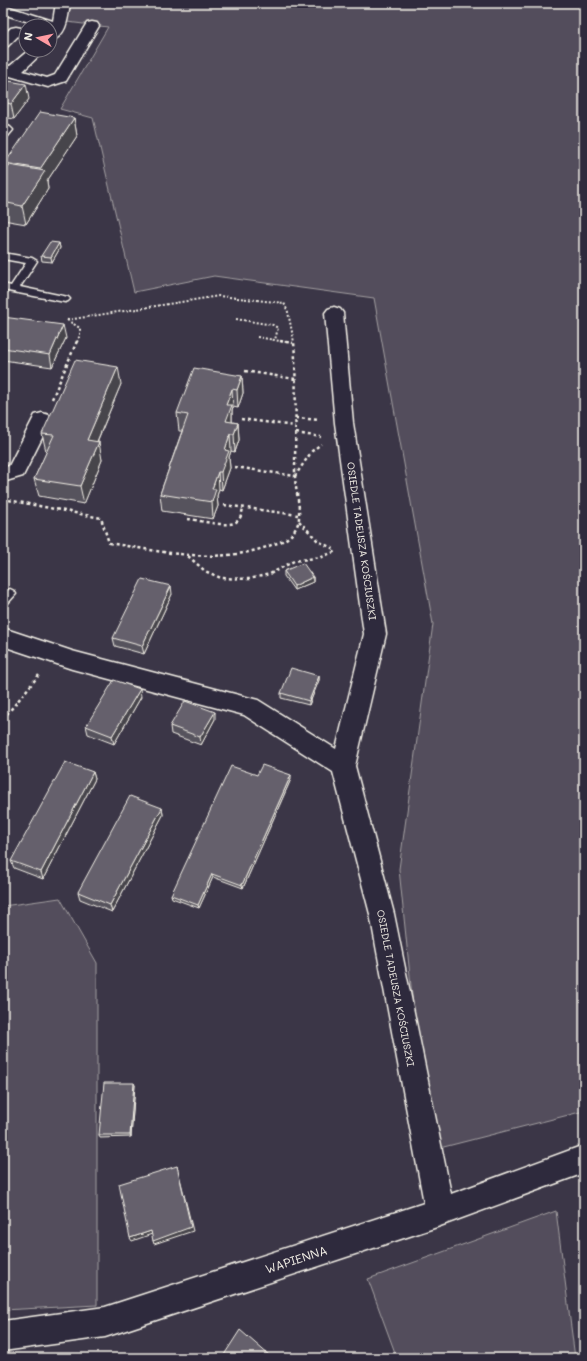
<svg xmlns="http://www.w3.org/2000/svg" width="587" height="1361" font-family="Mali,sans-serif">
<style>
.green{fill:#534e5c;stroke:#a4a0a2}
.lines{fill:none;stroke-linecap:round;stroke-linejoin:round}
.lane-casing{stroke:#f4f1e8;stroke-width:3}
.street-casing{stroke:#f4f1e8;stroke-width:3}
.path-far1{stroke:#f4f1e8;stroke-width:2;stroke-dasharray:2 2;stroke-linecap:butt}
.path{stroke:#f4f1e8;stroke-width:2.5;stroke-dasharray:3 3;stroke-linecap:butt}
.lane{fill:#2f2a3d;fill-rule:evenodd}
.street{fill:#2f2a3d;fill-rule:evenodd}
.wall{fill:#57535d;stroke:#f4f1e8}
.shaded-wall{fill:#47444c;stroke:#f4f1e8}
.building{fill:#65616c;stroke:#f4f1e8}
.labels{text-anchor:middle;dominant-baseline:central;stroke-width:3;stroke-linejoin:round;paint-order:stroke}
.street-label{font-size:10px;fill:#f4f1e8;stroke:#2f2a3d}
.near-street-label{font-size:12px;fill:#f4f1e8;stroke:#2f2a3d}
</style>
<rect width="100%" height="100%" fill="#3b3647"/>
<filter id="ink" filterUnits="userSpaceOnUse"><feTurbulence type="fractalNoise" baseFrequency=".025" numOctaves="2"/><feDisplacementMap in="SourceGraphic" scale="8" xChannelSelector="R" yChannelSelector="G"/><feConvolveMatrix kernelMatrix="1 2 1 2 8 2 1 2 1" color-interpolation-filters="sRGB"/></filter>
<g filter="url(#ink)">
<g class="green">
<path d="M71 3H584V1111L428 1151 399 869 433 624 374 298 214 276 134 292 93 118 60 109 108 27 67 22Z"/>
<path d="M60 898 97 963V1305L3 1310V906Z"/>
<path d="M556 1211 575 1358H397L368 1279Z"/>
</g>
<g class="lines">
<defs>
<g id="lane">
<path d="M3 253 32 258 37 261 20 287 68 297 70 299 68 301 65 302 3 290V284L11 286 26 263 3 259Z"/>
<path d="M10 589 14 591 16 594 7 604 3 606V594Z"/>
</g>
<g id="street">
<path d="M56 3H70C68 17 67 37 50 41V26H42L3 14V5L53 21Z"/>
<path d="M92 22 97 23 99 26 66 81 48 87 3 74V65L10 66 29 50H45L23 71 47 78 55 75 85 26 87 23Z"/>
<path d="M16 27 21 28 23 31 8 46 3 47V35L11 28Z"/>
<path d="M5 125 10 127 13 130 8 136 3 138V126Z"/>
<path d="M334 307 340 309 343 313 353 423 386 634 355 766 394 914 451 1194 584 1145V1173L440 1226 105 1337 3 1351V1321L105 1307 424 1203 370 914 333 772 244 715 72 669 3 646V628L72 651 250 698 258 700 336 749 364 634 335 423 325 313 328 309Z"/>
<path d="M42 413 49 415 51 420 23 476 3 482V468L9 466 35 415Z"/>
</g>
</defs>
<use href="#lane" class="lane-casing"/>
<use href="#street" class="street-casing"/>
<g class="path-far1">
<path d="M236 319 273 325 278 328 275 340"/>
<path d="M67 320 80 328V335L77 342"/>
<path d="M67 320 219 296 284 303 288 312 294 342"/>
<path d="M257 337 286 342"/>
</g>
<g class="path">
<path d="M280 341 293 343"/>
<path d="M245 371 295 379"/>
<path d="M52 399 77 341"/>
<path d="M296 418 319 420"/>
<path d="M241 419 295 426"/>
<path d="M296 433 321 437"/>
<path d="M235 467 295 476 312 451 321 444"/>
<path d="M3 499 101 518 109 543C163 552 222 566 274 544 281 542 290 538 294 531 297 527 299 522 299 517 300 503 295 489 295 475 295 430 297 386 294 341"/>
<path d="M224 505 298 515"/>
<path d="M188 519C199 520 227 528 236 522 241 519 242 513 243 508"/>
<path d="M299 521 318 541 336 550"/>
<path d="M188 556 205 571 221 578 249 579 270 574 294 561 322 557 336 551"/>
<path d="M3 719 39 675"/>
</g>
<use href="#lane" class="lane"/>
<use href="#street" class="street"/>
</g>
<g class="wall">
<path d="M3 80 29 99 14 119 3 117Z"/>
<path d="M74 118 77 136 47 181 48 189 26 224 3 220V174L6 169 5 163Z"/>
<path d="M59 243 60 248 52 262 42 261 41 256Z"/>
<path d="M3 317 66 338 52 367 3 360Z"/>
<path d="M242 376 243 393 238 408 233 407 232 410V422L238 423 239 440 235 452 231 451 229 457 230 468 222 490 219 489 217 496 218 506 213 519 162 511 160 494 182 431H179L177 413Z"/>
<path d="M121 384 97 442 102 460 84 504 39 496 34 479 47 451H46L42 434Z"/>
<path d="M284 571 313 577V582L294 590 284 576Z"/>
<path d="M172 594 144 654 115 646 113 638Z"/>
<path d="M319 676V680L309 705 281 698V693Z"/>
<path d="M141 697 114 744 88 734 86 726Z"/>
<path d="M215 719 201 745 171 734 170 726Z"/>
<path d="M93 772 95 779 43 879 14 868 11 861Z"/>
<path d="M257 775 291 779 243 888 213 877 199 908 172 898 171 895Z"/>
<path d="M162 808 163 815 112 912 80 899 78 892Z"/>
<path d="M135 1085 131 1137 100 1138 99 1135Z"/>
</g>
<g class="shaded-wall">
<path d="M26 84 29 99 14 119 11 104Z"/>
<path d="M74 118 77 136 47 181 48 189 26 224 22 206 41 177 40 169Z"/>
<path d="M59 243 60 248 52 262 51 257Z"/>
<path d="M63 325 66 338 52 367 50 355Z"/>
<path d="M118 367 121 384 90 458 87 440Z"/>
<path d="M242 376 243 393 238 408 237 390Z"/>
<path d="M232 389 233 407 232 410V423L226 421V405Z"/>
<path d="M238 423 239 440 235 452 234 434Z"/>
<path d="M230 434 231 451 229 457 230 468 222 490 221 472 225 450Z"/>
<path d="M99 442 102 460 84 504 80 486Z"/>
<path d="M218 472 219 489 217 496 218 506 213 519 212 502V489Z"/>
<path d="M313 577V582L294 590V586Z"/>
<path d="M171 586 172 594 144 654 142 646Z"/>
<path d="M319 676V680L309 705V701Z"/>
<path d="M140 689 141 697 114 744 112 736Z"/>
<path d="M215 712V719L201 745 200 737Z"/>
<path d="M93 772 95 779 43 879 41 872Z"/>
<path d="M291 775V779L243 888 242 885Z"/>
<path d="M162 808 163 815 112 912 110 905Z"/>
<path d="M212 874 213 877 199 908 198 905Z"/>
<path d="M134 1083 135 1085 131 1137 130 1135Z"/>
<path d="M177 1166 193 1231 154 1244 153 1241Z"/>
<path d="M151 1231 152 1234 132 1241 130 1238Z"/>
</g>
<g class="building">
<path d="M3 80 26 84 11 104 3 102Z"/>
<path d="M40 112 74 118 40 169 5 163Z"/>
<path d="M9 165 45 171 22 206 3 202V174Z"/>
<path d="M50 242 59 243 51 257 41 256Z"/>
<path d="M3 317 63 325 50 355 3 348Z"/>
<path d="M75 360 118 367 87 440 99 442 80 486 34 479 54 435 42 434Z"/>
<path d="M194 368 242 376 237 390 232 389 226 405H232L226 421 238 423 234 434H230L225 450 229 451 221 472H218L212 489H216L212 502 160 494 188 415 177 413Z"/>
<path d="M303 563 313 577 294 586 284 571Z"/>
<path d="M142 579 171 586 142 646 113 638Z"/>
<path d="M291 668 319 676 309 701 281 693Z"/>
<path d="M114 680 140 689 112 736 86 726Z"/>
<path d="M185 701 215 712 200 737 170 726Z"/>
<path d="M65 762 93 772 41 872 11 861Z"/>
<path d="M262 765 291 775 242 885 212 874 198 905 171 895 231 766 257 775Z"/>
<path d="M130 796 162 808 110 905 78 892Z"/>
<path d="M104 1083H134L130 1135H99Z"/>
<path d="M177 1166 191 1227 153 1241 151 1231 130 1238 119 1184Z"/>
<path d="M240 1330 270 1356 269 1358H222Z"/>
</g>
</g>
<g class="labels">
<g class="street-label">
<text transform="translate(362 541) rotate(82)">OSIEDLE TADEUSZA KOŚCIUSZKI</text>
<text transform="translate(396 988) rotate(79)">OSIEDLE TADEUSZA KOŚCIUSZKI</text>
</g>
<g class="near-street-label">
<text transform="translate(296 1259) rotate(-18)">WAPIENNA</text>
</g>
</g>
<rect width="587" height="1361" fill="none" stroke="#2f2a3d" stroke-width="16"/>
<rect x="8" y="8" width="571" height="1345" fill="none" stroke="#f4f1e8" stroke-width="1.5" filter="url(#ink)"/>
<g transform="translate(38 38) rotate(279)"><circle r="19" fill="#2f2a3d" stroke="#7e7a81"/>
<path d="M0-3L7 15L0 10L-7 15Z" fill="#ff9aa2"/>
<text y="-6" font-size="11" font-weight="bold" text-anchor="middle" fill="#f4f1e8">N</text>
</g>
</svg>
